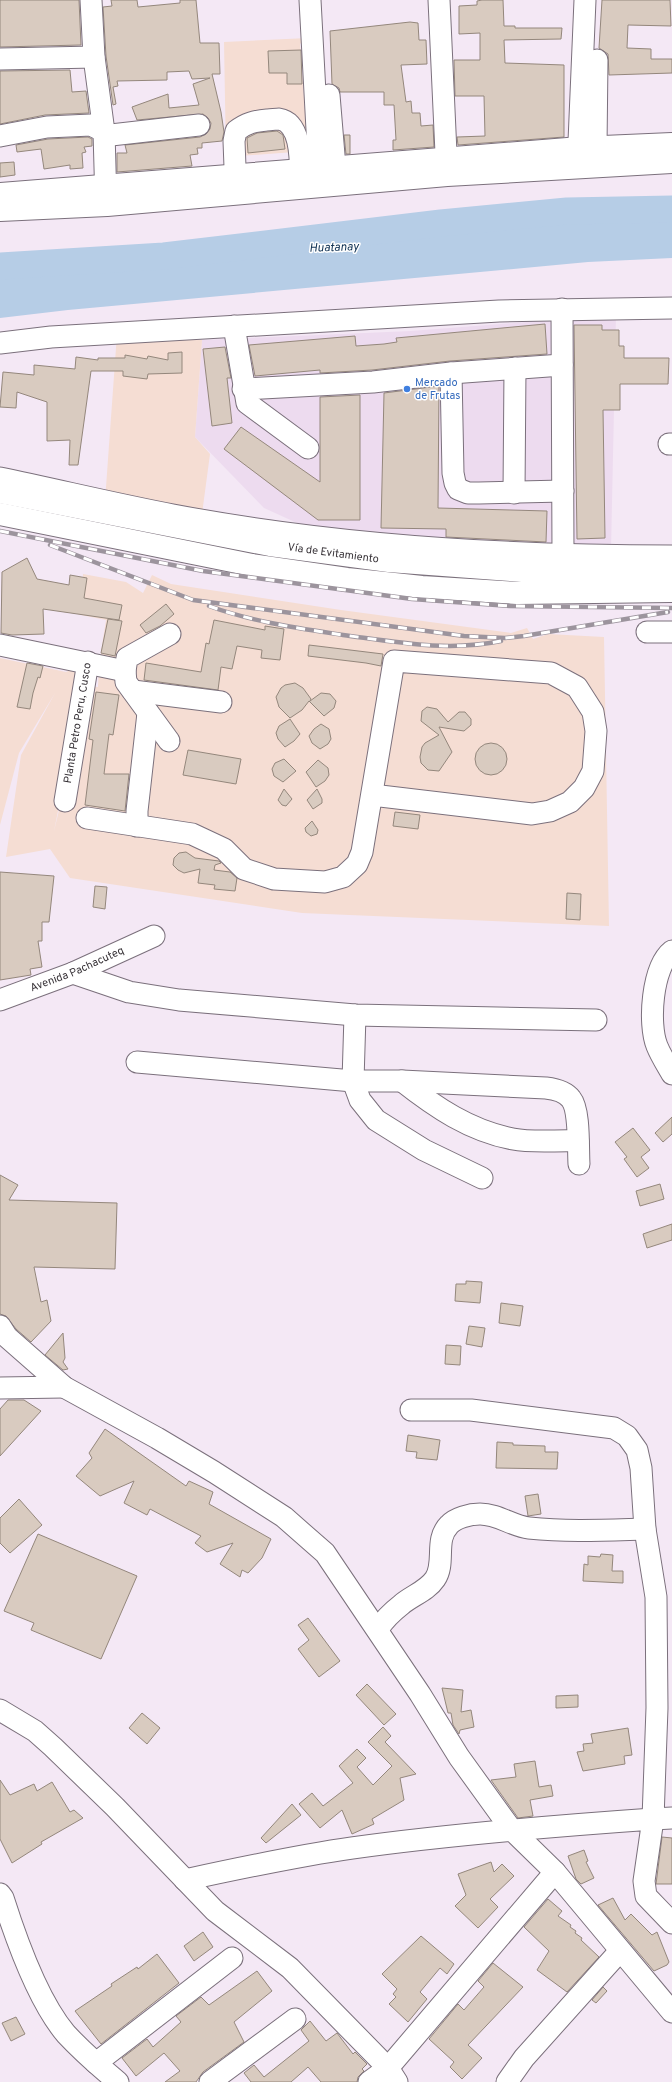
<svg xmlns="http://www.w3.org/2000/svg" width="672" height="2082" font-family="Overpass,sans-serif">
<style>
.built{fill:#eddbef}
.industrial{fill:#f5ddd3}
.water{fill:#b6cde6}
.lines{fill:none;stroke-linecap:round;stroke-linejoin:round}
.river{stroke:#b6cde6;stroke-width:27}
.building{fill:#d9cbc0;stroke:#94877c}
.minor-casing{stroke:#7b707c;stroke-width:23}
.major-casing{stroke:#7b707c;stroke-width:24}
.highway-casing{stroke:#7b707c;stroke-width:24}
.minor{stroke:#fff;stroke-width:21}
.major{stroke:#fff;stroke-width:22}
.highway{stroke:#fff;stroke-width:22}
.rail-casing{stroke:#9c949d;stroke-width:4.5}
.rail{stroke:#fff;stroke-width:3;stroke-dasharray:9;stroke-linecap:butt}
.shop-dot{fill:#3f7fe0;stroke:#fff;stroke-width:1.5}
.labels{text-anchor:middle;dominant-baseline:central;stroke-width:3;stroke-linejoin:round;paint-order:stroke}
.shop-label{font-size:11px;fill:#366cbe;stroke:#fff;text-anchor:start}
.street-label{font-size:11px;fill:#383338;stroke:#fff}
.water-label{font-size:12px;font-style:italic;fill:#0d2f51;stroke:#fff}
</style>
<rect width="100%" height="100%" fill="#f4e8f5"/>
<path class="built" d="M616 315 611 550 346 532 297 523 264 508 195 437 202 340 411 331Z"/>
<g class="industrial">
<path d="M308 38 300 44 308 151 226 157 224 42Z"/>
<path d="M117 334 202 340 195 437 210 454 202 514 105 501Z"/>
<path d="M83 574 126 582 143 593 152 575 171 584 341 610 511 633 527 628 533 639 548 634 604 637 609 926 302 913 70 878 50 849 6 857 21 755 55 693 19 753 0 825V658L66 672 88 662 54 831 89 686 98 687 99 665 106 620 81 615Z"/>
</g>
<path class="water" d="M672 209V258L588 262 68 310 0 318V266L164 256 441 223 567 211Z"/>
<g class="lines">
<path class="river" d="M0 266 164 256 441 223 567 211 672 209"/>
</g>
<g class="building">
<path d="M0 0H79L81 45 0 47Z"/>
<path d="M111 0H137L138 7 180 3V0H196L200 43H219L220 74H212L221 112 224 132 222 141 202 143V148H197L198 154 190 155 192 166 117 172V153H127L125 145 200 137 206 134 210 129 211 123 208 118 203 114 137 120 132 107 168 94 169 108 199 105 193 84 210 78 192 79 189 71 167 72V80L117 81 118 86 113 87 116 104 113 105 106 56 103 7 112 6Z"/>
<path d="M482 0H503L504 26H515V28H562L561 39 504 40 505 63 564 65V137L458 145 457 137 485 136 484 96H455L454 60H480V33L459 34V6L477 5V1Z"/>
<path d="M602 0H670L671 26 628 25 627 48 651 49V59H672V73L609 75 608 54 599 48Z"/>
<path d="M410 22 418 23 419 40H426L427 64 401 65 406 102 411 101 412 113H420L421 126 433 125 434 147 393 150V140H396L394 105H384V92H340L339 88 332 84 330 31Z"/>
<path d="M301 50 302 84H287V73H269L268 51Z"/>
<path d="M70 70 72 92 86 91 89 113 45 115 0 124V71Z"/>
<path d="M277 131 283 135 285 149 248 153 247 138 257 133Z"/>
<path d="M344 135H350V154H346Z"/>
<path d="M88 137 92 139V146L84 147 86 152 82 153 83 168 70 169V165L44 169 41 149 17 152 16 145 48 139Z"/>
<path d="M14 162 15 175 0 177V163Z"/>
<path d="M545 324 547 354 450 361 372 370 320 373V370L255 376 249 345 355 336 356 346 384 344 397 342 396 338Z"/>
<path d="M574 325H602V330H619V346H624V358H669L668 384H620V410H603L605 538 577 539Z"/>
<path d="M225 347 231 378H227L232 423 212 426 203 349Z"/>
<path d="M182 352V373L148 374 147 379 123 376V371H91L78 465H69L70 440 47 441V402L17 392 16 408 0 407 3 372 34 375V365L75 369 76 357 98 360V358H125V355L147 359 148 356 168 360V353Z"/>
<path d="M439 386 438 508 547 511 546 542 446 537V529L381 528 384 393Z"/>
<path d="M360 395V520H318L224 449 241 427 320 482V397Z"/>
<path d="M27 558 37 579 69 585 70 575 87 578 84 598 122 605 119 620 43 609 44 634 12 635 1 633 2 572Z"/>
<path d="M166 604 174 614 160 626 146 633 140 625Z"/>
<path d="M108 619 122 621 115 656 101 653Z"/>
<path d="M214 620 265 630V626L284 629 280 660 261 658 262 650 237 646 232 669 221 667 218 690 144 680 146 663 201 672 206 643 209 644Z"/>
<path d="M309 645 383 654 381 666 366 663 308 656Z"/>
<path d="M27 663 43 666 40 678 38 677 33 693 30 709 17 707Z"/>
<path d="M295 683 303 688 311 699 310 701 321 693 330 694 336 701 334 708 324 716 309 701 302 710 290 718 279 707 276 697 281 688 285 685Z"/>
<path d="M96 692 119 695 113 735 109 734 104 774H129L125 811 85 805 93 740 89 739Z"/>
<path d="M427 707 437 709 448 722 459 712H465L471 719V725L464 731 439 727 452 752 439 771 428 770 421 763 420 757 422 747 425 743 439 735 421 721 422 711Z"/>
<path d="M290 719 300 734 294 741 285 747 278 739 276 733 279 726Z"/>
<path d="M321 724 329 729 331 739 328 744 320 749 312 743 309 736 314 729Z"/>
<circle cx="491" cy="759" r="16"/>
<path d="M188 750 241 759 236 784 183 775Z"/>
<path d="M284 759 296 771 283 782 274 776 272 769 275 763Z"/>
<path d="M318 760 328 768 329 775 325 781 316 787 306 772Z"/>
<path d="M284 789 292 799 286 806 282 805 278 800Z"/>
<path d="M317 789 322 799V803L313 809 307 800Z"/>
<path d="M395 812 420 815 418 829 393 826Z"/>
<path d="M312 821 318 830 317 834 311 836 306 832 305 828Z"/>
<path d="M186 852 195 858 219 861 221 863 215 865 214 870 230 872 237 878 235 891 214 889 215 885 198 883 200 869 184 873 178 870 173 865 174 858 179 853Z"/>
<path d="M0 872 54 876 49 922H42V941H38L42 967 30 969 31 975 0 980Z"/>
<path d="M95 886 107 887 105 909 93 907Z"/>
<path d="M567 893 581 894 580 920 566 919Z"/>
<path d="M672 1117V1134L663 1142 655 1133Z"/>
<path d="M633 1128 650 1150 641 1157 649 1168 637 1177 624 1159 627 1157 615 1142Z"/>
<path d="M0 1175 18 1185 9 1200 117 1203 115 1269 34 1267 41 1302 47 1300 51 1321 31 1342 16 1329 6 1316 0 1314Z"/>
<path d="M660 1184 664 1199 640 1206 636 1191Z"/>
<path d="M672 1224V1240L647 1248 643 1234Z"/>
<path d="M466 1281 482 1282 480 1303 455 1301 456 1284H466Z"/>
<path d="M501 1303 523 1306 520 1326 499 1323Z"/>
<path d="M469 1326 485 1328 482 1347 466 1344Z"/>
<path d="M63 1333 65 1358 63 1362 68 1369 63 1370 45 1355Z"/>
<path d="M446 1345 461 1346 460 1365 445 1364Z"/>
<path d="M8 1400H24L41 1411 0 1456V1409Z"/>
<path d="M105 1429 186 1486 189 1481 213 1492 209 1504 271 1539 262 1558 248 1573 242 1570 240 1577 220 1564 233 1543 207 1552 195 1543 201 1536 150 1509 147 1515 124 1503 134 1481 100 1496 76 1476 92 1458 89 1453Z"/>
<path d="M408 1435 440 1440 437 1460 416 1458 417 1452 406 1451Z"/>
<path d="M497 1442 513 1443V1445L545 1446V1452H558L557 1469 496 1468Z"/>
<path d="M538 1494 541 1514 528 1516 525 1496Z"/>
<path d="M19 1499 42 1525 10 1553 0 1543V1518Z"/>
<path d="M38 1534 137 1576 101 1659 31 1630 34 1623 4 1611Z"/>
<path d="M601 1554 613 1555 612 1571H623V1583L583 1581 584 1564 588 1565V1556L600 1557Z"/>
<path d="M308 1618 340 1661 319 1677 298 1649 309 1640 298 1625Z"/>
<path d="M367 1684 396 1714 384 1725 356 1695Z"/>
<path d="M442 1688 463 1690 461 1712 471 1710 474 1727 460 1730 459 1734 453 1725 451 1713H448Z"/>
<path d="M578 1695V1707L556 1708V1696Z"/>
<path d="M142 1713 160 1728 147 1744 129 1728Z"/>
<path d="M383 1727 391 1736 385 1742 416 1774 400 1778 404 1800 372 1819 374 1824 352 1834 342 1810 320 1828 299 1804 312 1793 323 1806 353 1783 339 1766 357 1749 366 1758 357 1767 373 1785 392 1766 368 1742Z"/>
<path d="M628 1728 632 1755 624 1756 625 1764 583 1771 577 1752 584 1751 583 1744 593 1743 591 1734Z"/>
<path d="M535 1761 539 1787 551 1785 553 1796 530 1800 533 1816 518 1818 491 1780 516 1777 514 1764Z"/>
<path d="M0 1780 10 1795 34 1784 37 1791 52 1782 70 1812 74 1810 83 1818 41 1842 42 1844 12 1863 0 1839Z"/>
<path d="M292 1804 301 1815 266 1843 261 1838Z"/>
<path d="M662 1837 672 1838V1884H656Z"/>
<path d="M584 1850 588 1861 586 1862 594 1878 581 1884 576 1879 568 1856Z"/>
<path d="M491 1862 494 1872 502 1864 514 1876 490 1899 498 1907 478 1928 455 1906 466 1895 458 1874Z"/>
<path d="M613 1898 625 1920 631 1914 652 1935 657 1932 669 1962 667 1965 654 1971 598 1905Z"/>
<path d="M548 1899 562 1911 558 1916 571 1925 570 1927 576 1931 575 1933 582 1938 581 1940 599 1957 567 1992 537 1970 549 1951 524 1927Z"/>
<path d="M203 1932 213 1947 194 1961 184 1946Z"/>
<path d="M421 1936 454 1964 447 1974 440 1968 420 1992 427 1999 408 2022 389 2004 396 1997 393 1994 397 1989 382 1974Z"/>
<path d="M157 1954 179 1983 101 2044 75 2011 112 1986 111 1984 137 1967 138 1969Z"/>
<path d="M493 1963 523 1987 468 2045 482 2058 462 2079 450 2067 454 2062 429 2039 458 2004 464 2010 484 1987 478 1981Z"/>
<path d="M257 1971 272 1991 234 2022 244 2042 203 2072 196 2082H165L180 2071 164 2053 136 2076 122 2058 147 2039 153 2047 181 2022 176 2016 201 1997 209 2005Z"/>
<path d="M603 1987 607 1991 596 2003 592 2000Z"/>
<path d="M16 2017 25 2034 11 2041 2 2023Z"/>
<path d="M310 2021 326 2041 337 2033 353 2054 355 2052 367 2064 362 2069 364 2071 358 2077 357 2082H321L308 2067 291 2082H251L244 2073 254 2065 264 2077 309 2041 301 2030Z"/>
</g>
<g class="lines">
<defs>
<g id="minor">
<path d="M91 0 94 57 104 132 106 203"/>
<path d="M310 0 319 167 327 183"/>
<path d="M439 0 447 175"/>
<path d="M0 59 94 57"/>
<path d="M0 136 47 127 91 125 111 135 199 125"/>
<path d="M593 164 596 147 597 60"/>
<path d="M578 165 585 0"/>
<path d="M329 184 335 167 329 95"/>
<path d="M236 193 234 141 236 131C246 123 255 121 267 120 271 120 276 119 279 119 304 123 300 169 301 187"/>
<path d="M562 309 563 554"/>
<path d="M234 326 247 403 308 448"/>
<path d="M0 343 51 337 499 311 672 308"/>
<path d="M451 373 453 473 455 483 458 489 468 493H479L563 491"/>
<path d="M243 389 373 382 451 373 562 365"/>
<path d="M669 444H672"/>
<path d="M0 478C58 490 115 504 173 515 337 546 506 556 672 556"/>
<path d="M514 493 515 368"/>
<path d="M647 632H672"/>
<path d="M0 645 125 671"/>
<path d="M133 691 221 702"/>
<path d="M169 741 126 682 125 671 127 658 170 634"/>
<path id="s1" d="M65 801 88 662"/>
<path d="M87 818 192 834 224 849 244 869 274 879 325 882 343 877 357 864 362 852 394 661 551 673 577 687 593 712 596 731 593 771 584 788 570 802 550 811 532 814 372 795"/>
<path d="M137 826V811L148 713"/>
<path d="M672 951C652 967 648 1024 657 1046 661 1056 667 1065 672 1074"/>
<path d="M73 973 129 992 179 1000 355 1015 596 1020"/>
<path id="s2" d="M0 1000 73 973 154 936"/>
<path d="M355 1015 353 1081 360 1100 376 1120 424 1150 482 1178"/>
<path d="M137 1062 353 1081H402L546 1088C555 1089 565 1091 571 1099 580 1110 578 1149 579 1164"/>
<path d="M402 1081C435 1107 470 1131 513 1139 533 1143 557 1140 578 1141"/>
<path d="M0 1326 7 1337 64 1387 157 1438 214 1472 284 1517 325 1553 420 1694 459 1757 511 1829 555 1872 672 2012"/>
<path d="M0 1388 64 1387"/>
<path d="M411 1410H471L614 1428 627 1436 637 1450 641 1468 645 1529 656 1597 657 1708 653 1819 672 1818"/>
<path d="M378 1629C384 1620 392 1612 401 1605 411 1596 427 1591 435 1579 446 1563 434 1540 449 1525 455 1518 470 1514 480 1514 498 1514 512 1526 529 1528 568 1532 607 1530 645 1529"/>
<path d="M0 1710 35 1731 53 1747 115 1807 215 1911 290 1968 388 2068 397 2082"/>
<path d="M185 1880C240 1868 296 1856 352 1848 452 1834 553 1826 653 1819L644 1881 646 1896 672 1923"/>
<path d="M0 1894 3 1898C16 1939 38 2001 66 2034 82 2051 100 2067 118 2082"/>
<path d="M96 2063 232 1958"/>
<path d="M210 2082 295 2019"/>
<path d="M369 2082 388 2068 555 1872"/>
<path d="M507 2082 524 2058 619 1952"/>
</g>
<g id="major">
<path d="M0 194 580 148 672 144"/>
<path d="M0 210 107 205 447 175 672 162"/>
</g>
<g id="highway">
<path id="s3" d="M0 492 270 545 389 561 562 574 672 575"/>
<path d="M0 514 252 565 347 579 422 587 517 593 672 591"/>
<path d="M562 574 563 554"/>
</g>
</defs>
<use href="#minor" class="minor-casing"/>
<use href="#major" class="major-casing"/>
<use href="#highway" class="highway-casing"/>
<use href="#minor" class="minor"/>
<use href="#major" class="major"/>
<use href="#highway" class="highway"/>
<defs>
<g id="rail">
<path d="M0 531 203 571 412 599 510 606 672 608"/>
<path d="M50 545 193 600 464 636 505 638 524 636 668 612"/>
<path d="M209 606C253 622 297 628 343 635 396 642 448 652 501 641"/>
</g>
</defs>
<use href="#rail" class="rail-casing"/>
<use href="#rail" class="rail"/>
</g>
<circle class="shop-dot" cx="407" cy="389" r="4"/>
<g class="labels">
<g class="shop-label">
<text x="415" y="383">Mercado<tspan x="415" dy="13">de Frutas</tspan></text>
</g>
<g class="street-label">
<text stroke="none"><textPath href="#s3" startOffset="339">Vía de Evitamiento</textPath></text>
<text stroke="none"><textPath href="#s1" startOffset="79">Planta Petro Peru, Cusco</textPath></text>
<text stroke="none"><textPath href="#s2" startOffset="83">Avenida Pachacuteq</textPath></text>
</g>
<g class="water-label">
<text transform="translate(334 248) rotate(-2)">Huatanay</text>
</g>
</g>
</svg>
